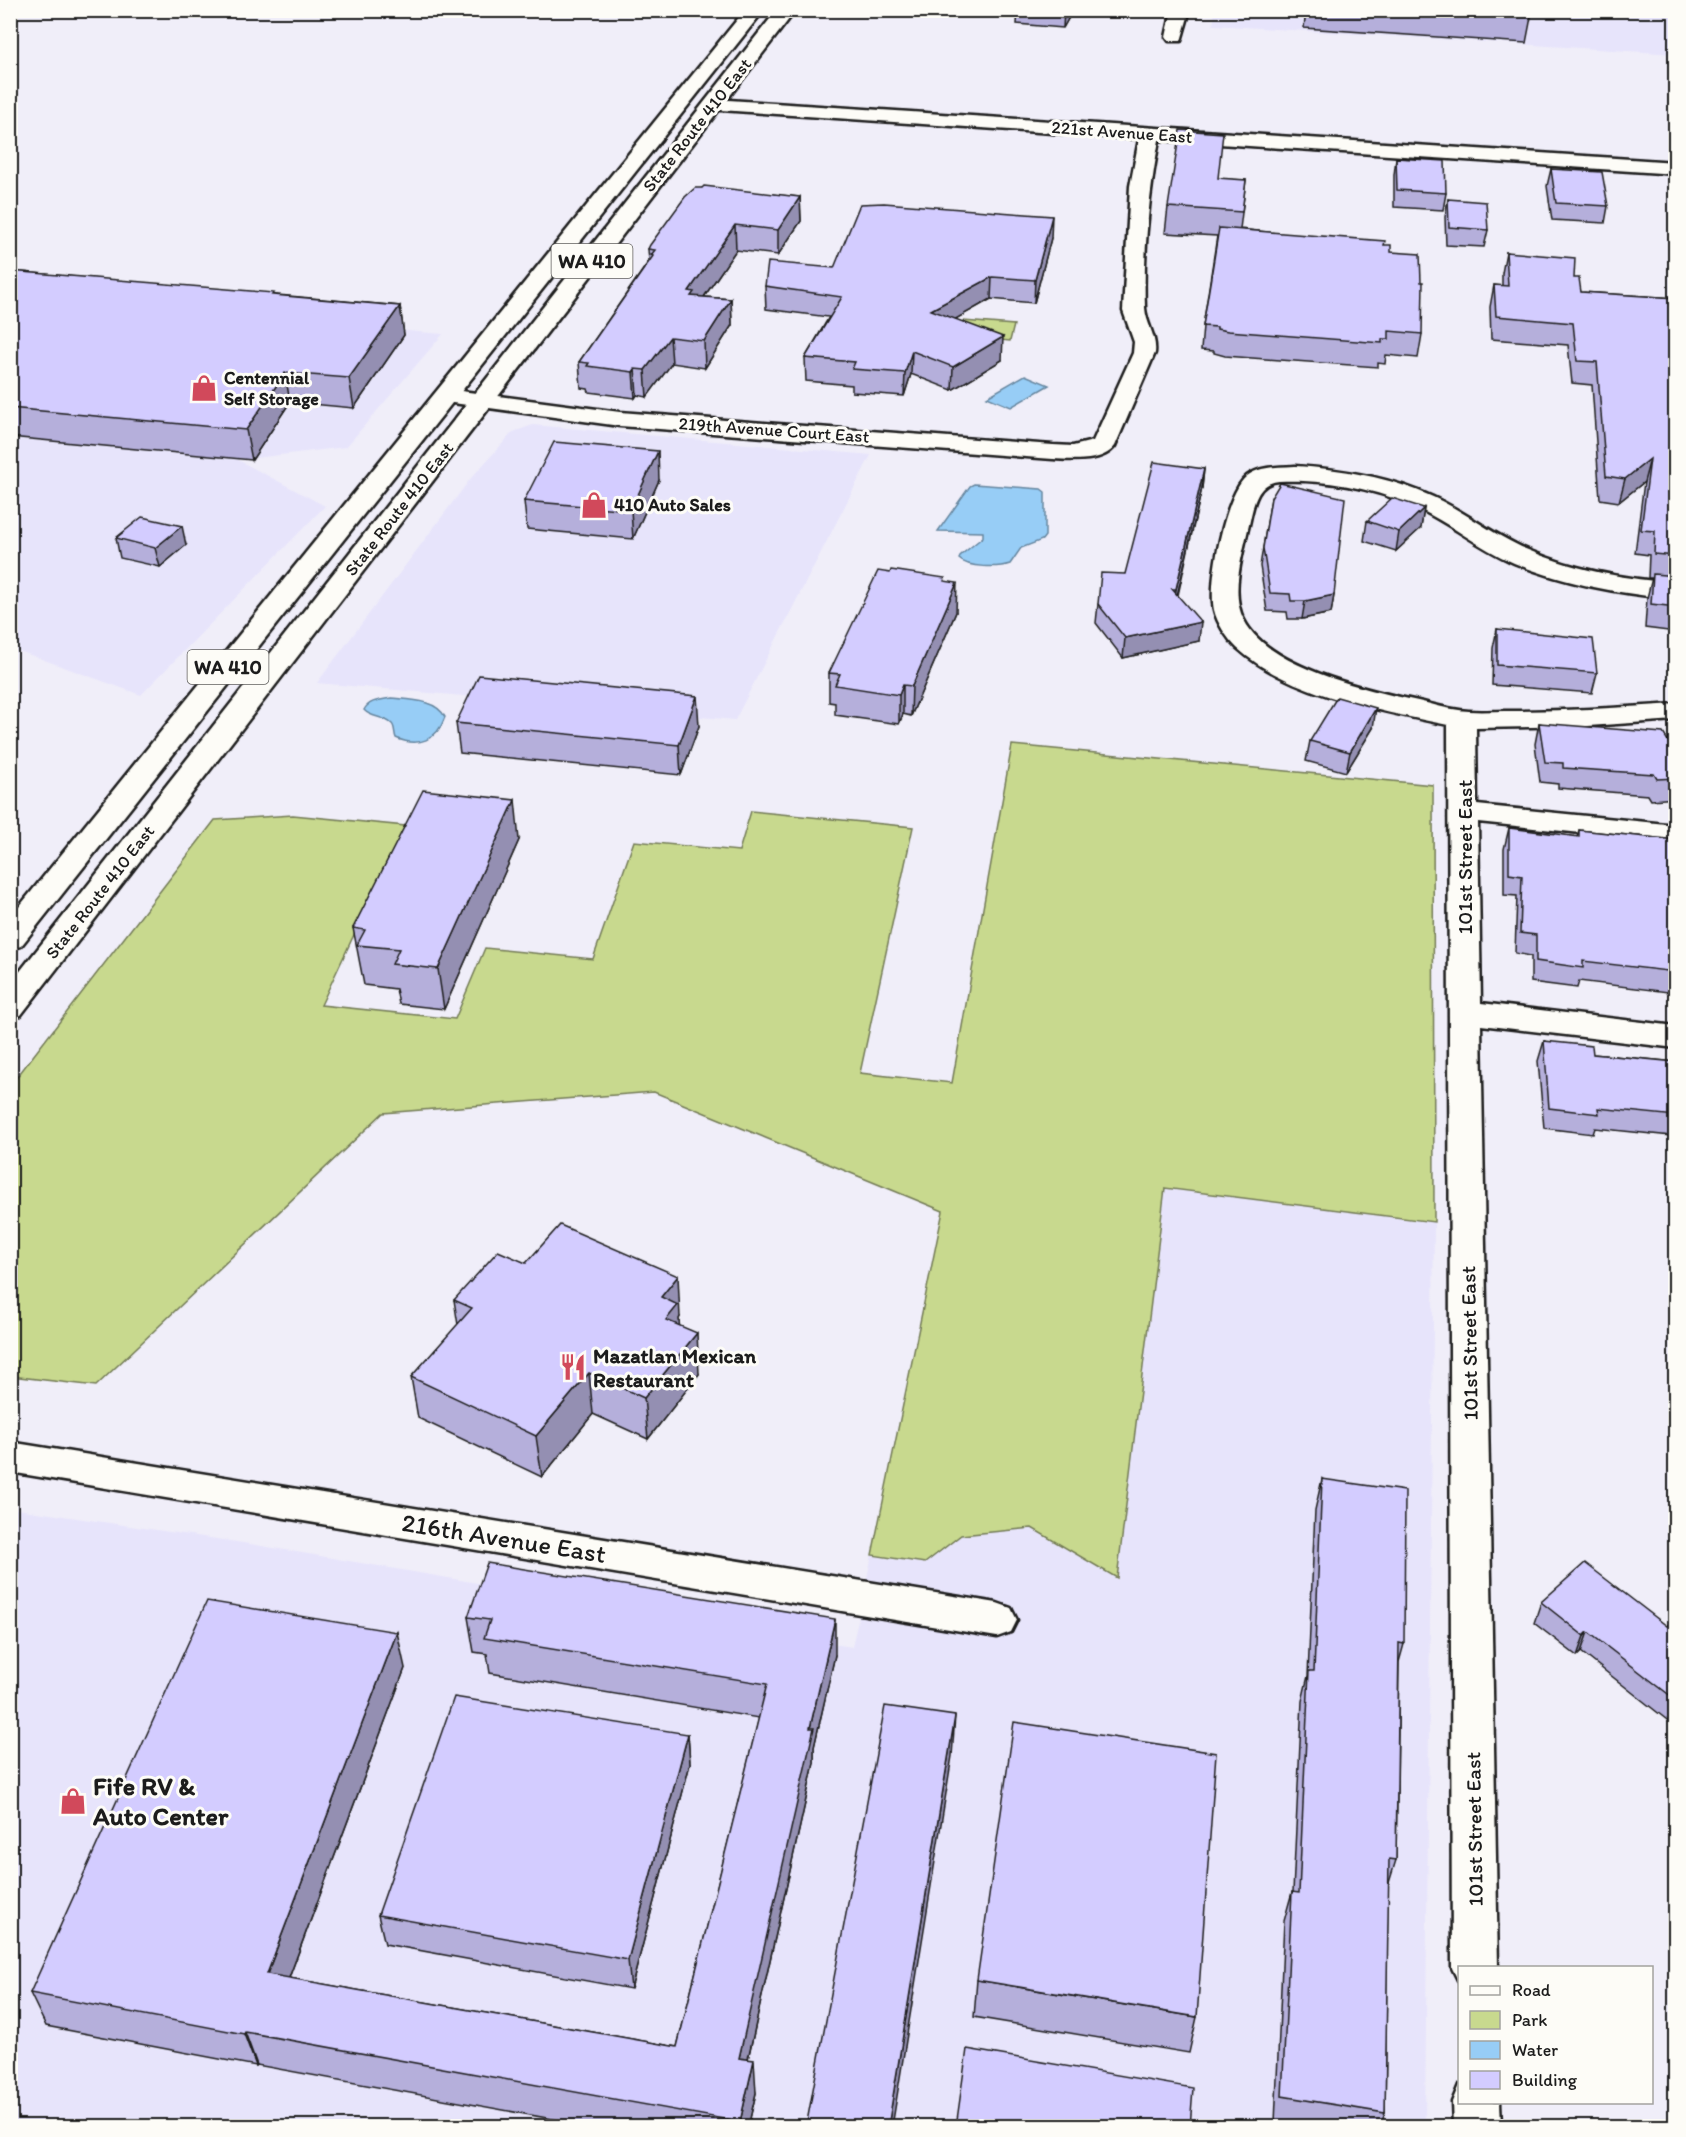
<svg xmlns="http://www.w3.org/2000/svg" width="1686" height="2137" font-family="Itim,sans-serif">
<style>
.built{fill:#e7e4fb}
.green{fill:#c8d98e;stroke:#727a55;stroke-width:1.5}
.water{fill:#97cdf6;stroke:#66869f;stroke-width:1.5}
.lines{fill:none;stroke-linecap:round;stroke-linejoin:round}
.minor-casing{stroke:#1c1c1c;stroke-width:5}
.primary-casing{stroke:#1c1c1c;stroke-width:5}
.minor{fill:#fdfcf7;fill-rule:evenodd}
.primary{fill:#fdfcf7;fill-rule:evenodd}
.wall{fill:#b5afdb;stroke:#1c1c1c;stroke-width:1.5}
.shaded-wall{fill:#948fb2;stroke:#1c1c1c;stroke-width:1.5}
.building{fill:#d3ccff;stroke:#1c1c1c;stroke-width:1.5}
.labels{text-anchor:middle;dominant-baseline:central;stroke-width:6;stroke-linejoin:round;paint-order:stroke}
.far-street-label{font-size:18px;fill:#1c1c1c;stroke:#fdfcf7}
.far-poi-label{font-size:18px;font-weight:bold;fill:#1c1c1c;stroke:#fdfcf7;text-anchor:start}
.shield{fill:#fdfcf7;stroke:#605f5e;stroke-width:1.5}
.shield-label{font-size:20px;font-weight:bold;fill:#1c1c1c}
.street-label{font-size:21px;fill:#1c1c1c;stroke:#fdfcf7}
.poi-label{font-size:21px;font-weight:bold;fill:#1c1c1c;stroke:#fdfcf7;text-anchor:start}
.near-street-label{font-size:26px;fill:#1c1c1c;stroke:#fdfcf7}
.near-poi-label{font-size:26px;font-weight:bold;fill:#1c1c1c;stroke:#fdfcf7;text-anchor:start}
</style>
<rect width="100%" height="100%" fill="#f0eef9"/>
<filter id="ink" filterUnits="userSpaceOnUse"><feTurbulence type="fractalNoise" baseFrequency=".0167" numOctaves="2"/><feDisplacementMap in="SourceGraphic" scale="12" xChannelSelector="R" yChannelSelector="G"/><feConvolveMatrix kernelMatrix="1 2 1 2 8 2 1 2 1" color-interpolation-filters="sRGB"/></filter>
<g filter="url(#ink)">
<g class="built">
<path d="M1215 10 1675 11V54L1213 25Z"/>
<path d="M11 297 443 334 346 447 238 460 325 506 141 695 11 648Z"/>
<path d="M533 425 871 455 735 720 317 683 471 478 513 432Z"/>
<path d="M1165 1187 1434 1222 1425 2126H11L10 1508 250 1544 852 1647 872 1555 925 1563 961 1535 1032 1528 1117 1577Z"/>
</g>
<g class="green">
<path d="M963 321 1014 325 1010 341 960 336Z"/>
<path d="M1012 745 1433 785 1434 1222 1165 1188 1117 1578 1032 1528 961 1535 925 1563 872 1555 943 1211 654 1092 383 1113 96 1386 11 1376 10 1086 215 820 293 815 405 826 321 1005 455 1019 485 948 593 959 634 841 739 851 751 811 913 827 860 1073 952 1083Z"/>
</g>
<g class="water">
<path d="M1025 375 1049 385 1011 407 987 397Z"/>
<path d="M974 484 1041 489 1045 492V536L1042 540 1021 548 1010 564C998 568 968 568 959 559L961 555 983 537V532L938 531 970 486Z"/>
<path d="M391 698C409 700 436 699 445 717 437 740 419 748 396 738 394 733 395 727 392 724 384 716 371 718 364 710 369 700 381 700 391 698Z"/>
</g>
<g class="lines">
<defs>
<g id="minor">
<path d="M1172 10H1190L1181 41H1169L1166 37Z"/>
<path d="M713 99 1676 162V174L1159 140C1149 194 1143 253 1145 308 1146 324 1157 336 1155 353L1115 446C1103 463 1071 460 1053 459L620 426 438 401 434 396 438 391 446 389 620 412 1053 445 1073 446 1093 441 1133 353 1134 342 1123 311 1130 186 1139 139 706 109 703 105 706 101Z"/>
<path d="M1295 466C1341 469 1390 477 1433 497 1468 513 1497 538 1533 552 1578 571 1627 579 1676 583V599C1621 594 1565 584 1514 563 1479 548 1450 523 1415 507 1374 488 1324 479 1279 481 1254 483 1253 510 1248 529 1242 557 1230 593 1244 620 1268 668 1369 690 1418 701 1435 705 1451 710 1469 711 1481 712 1493 711 1505 711 1562 711 1619 708 1676 704V720L1588 726 1476 728 1477 805 1676 825V843L1478 822 1481 1003 1676 1026V1048L1481 1025 1498 1968H1460V1984L1452 1968 1448 725C1381 711 1289 695 1237 648 1227 638 1217 623 1214 610 1208 583 1225 493 1247 476 1260 466 1279 467 1295 466Z"/>
<path d="M10 1442 997 1603 1011 1608 1017 1620 1011 1632 997 1637 10 1472Z"/>
<path d="M1459 2085 1460 2102H1500L1501 2126H1453L1452 2102Z"/>
</g>
<g id="primary">
<path d="M745 10H764L21 946 10 949V918Z"/>
<path d="M777 10H796L21 1015 10 1018V984Z"/>
</g>
</defs>
<use href="#minor" class="minor-casing"/>
<use href="#primary" class="primary-casing"/>
<use href="#minor" class="minor"/>
<use href="#primary" class="primary"/>
</g>
<g class="wall">
<path d="M1018 10H1073L1063 28 1017 24Z"/>
<path d="M1306 10H1532V12L1526 43 1304 28Z"/>
<path d="M1396 158 1446 193 1443 210 1394 207V175Z"/>
<path d="M1551 169 1608 206 1605 223 1552 220 1547 186Z"/>
<path d="M1218 179 1246 180 1240 229 1384 245 1391 252 1422 334 1418 358 1386 355 1385 364 1378 363V367L1225 356 1214 353V351L1201 350 1203 326 1217 236 1165 233 1168 207Z"/>
<path d="M702 188 800 197 801 221 778 255 736 250 704 297 731 299 732 325 705 368 672 363 647 397 637 395 635 398 589 392 588 389 581 388 579 362 649 261 648 249Z"/>
<path d="M1448 199 1488 230 1484 247 1446 245 1445 217Z"/>
<path d="M1051 238 1034 303 991 299 955 319 1002 360 952 390 911 374 904 396 852 392V385L806 381 805 358 829 317 766 309 765 286 834 268Z"/>
<path d="M1506 252 1574 278 1581 292 1676 298V632L1645 628 1647 598 1652 578H1648L1649 555 1635 553 1644 482 1619 502 1600 499 1592 385 1572 383 1568 345 1491 339 1490 307 1494 285 1502 286V273Z"/>
<path d="M10 271 400 306 404 335 354 408 290 402 252 460 10 437Z"/>
<path d="M1204 469 1202 488 1178 595 1199 641 1123 658 1096 623 1098 604 1125 574Z"/>
<path d="M659 480 633 539 527 529 524 501Z"/>
<path d="M1271 498 1334 595 1331 613 1302 619H1288L1287 612 1267 611 1260 566Z"/>
<path d="M1424 508 1421 528 1396 551 1364 541 1367 521Z"/>
<path d="M116 538 186 545 160 567 120 558Z"/>
<path d="M945 581 956 612 911 716 903 714 899 724 835 715V703L829 702V673Z"/>
<path d="M1497 629 1597 673 1592 693 1492 685 1493 648Z"/>
<path d="M456 723 699 726 681 775 460 753Z"/>
<path d="M1539 723 1676 753V798L1651 800 1648 795 1558 788V784L1540 782 1535 744Z"/>
<path d="M1373 728 1346 772 1306 761 1310 741Z"/>
<path d="M1509 828 1577 837 1579 830 1676 840V993L1579 981 1577 988 1531 982V956L1515 953 1517 896 1504 895V849Z"/>
<path d="M519 840 444 1009 399 1004 396 989 364 985 353 928Z"/>
<path d="M1544 1041 1593 1054 1676 1062V1164L1671 1136 1595 1128 1593 1134 1544 1128 1538 1061Z"/>
<path d="M526 1263 680 1317 679 1319V1326L699 1374 648 1439 593 1414 542 1477 418 1418 411 1377 458 1325 454 1300Z"/>
<path d="M1322 1479 1404 1644 1399 1662 1396 1860 1388 1886 1385 2113 1380 2127H1296L1275 2123 1284 1921 1292 1892H1293L1302 1701 1308 1676 1315 1510Z"/>
<path d="M1541 1602 1667 1626 1676 1618V1727L1581 1652 1577 1656 1534 1623Z"/>
<path d="M468 1617 835 1655 814 1747V1763L748 2059 756 2093 748 2127H596L257 2065 256 2066 46 2026 30 1993 405 1668 289 1978 677 2047 759 1718 490 1673 487 1654 474 1652Z"/>
<path d="M688 1734 690 1764 631 1989 385 1944 378 1915Z"/>
<path d="M977 1980 1197 2017 1189 2053 974 2017Z"/>
</g>
<g class="shaded-wall">
<path d="M1064 10H1073L1063 28Z"/>
<path d="M800 197 801 221 778 255V230Z"/>
<path d="M1052 216 1051 238 1034 303 1035 280Z"/>
<path d="M735 225 736 250 695 310 689 291Z"/>
<path d="M992 277 991 299 931 333V310Z"/>
<path d="M731 299 732 325 705 368 704 341Z"/>
<path d="M400 306 404 335 354 408 349 378Z"/>
<path d="M670 337 672 363 647 397 645 370Z"/>
<path d="M1003 337 1002 360 952 390 953 367Z"/>
<path d="M912 351 911 374 904 396 905 373Z"/>
<path d="M635 369 637 395 635 398 633 372Z"/>
<path d="M285 373 290 402 252 460 246 430Z"/>
<path d="M658 451 659 480 633 539 631 510Z"/>
<path d="M1650 459 1644 482 1619 502 1625 479Z"/>
<path d="M1204 469 1202 488 1174 609 1176 589Z"/>
<path d="M1424 508 1421 528 1396 551 1399 532Z"/>
<path d="M182 526 186 545 160 567 155 548Z"/>
<path d="M957 583 956 612 911 716 912 686Z"/>
<path d="M1334 595 1331 613 1302 619 1305 601Z"/>
<path d="M1201 622 1199 641 1123 658 1125 638Z"/>
<path d="M903 685V714L899 724V695Z"/>
<path d="M697 696 699 726 681 775 679 745Z"/>
<path d="M1376 708 1373 728 1346 772 1350 752Z"/>
<path d="M515 800 519 840 444 1009 438 969Z"/>
<path d="M678 1276 680 1317 679 1319 681 1346 669 1361 661 1297Z"/>
<path d="M697 1333 699 1374 648 1439 644 1398Z"/>
<path d="M589 1373 593 1414 542 1477 536 1436Z"/>
<path d="M835 1619V1655L814 1747V1763L741 2090 739 2058 810 1728Z"/>
<path d="M397 1632 405 1668 278 2007 267 1974Z"/>
<path d="M1588 1632 1581 1652 1577 1656 1584 1636Z"/>
<path d="M955 1716 952 1756 892 2127H888Z"/>
<path d="M688 1734 690 1764 631 1989 628 1960Z"/>
<path d="M245 2032 257 2065 256 2066 244 2034Z"/>
<path d="M754 2060 756 2093 748 2127H741L740 2122Z"/>
</g>
<g class="building">
<path d="M1513 10H1532V12Z"/>
<path d="M1180 130 1223 133 1218 178 1246 180 1242 212 1168 207Z"/>
<path d="M1396 158 1445 161 1446 193 1397 190Z"/>
<path d="M1551 169 1602 172 1608 206 1556 203Z"/>
<path d="M704 186 800 197 778 230 735 225 689 291 694 292 691 296 731 299 704 341 670 337 645 370 635 369 633 372 587 366 589 363 579 362 653 256 651 255 655 250 648 249 650 245 685 197 695 188H702Z"/>
<path d="M1448 199 1486 202 1488 230 1449 227Z"/>
<path d="M884 203 1052 216 1035 280 992 277 931 310 1003 337 953 367 912 351 905 373 852 369 855 362 805 358 842 297 765 286 768 262 834 268 860 204Z"/>
<path d="M1219 228 1385 241 1384 245H1391V252L1420 254 1421 282H1423L1422 334 1389 331V339H1382V343L1228 331 1217 329V327L1203 326Z"/>
<path d="M1506 252 1575 258 1574 278H1579L1581 292 1676 298V556L1654 554 1655 531 1641 530 1650 459 1625 479 1606 476 1597 362 1577 361 1573 323 1496 316 1494 285 1508 286Z"/>
<path d="M10 271 274 293 272 295 400 306 349 378 285 373 246 430 10 408Z"/>
<path d="M554 442 658 451 631 510 524 501Z"/>
<path d="M1154 462 1204 469 1176 589H1172L1201 622 1125 638 1098 604 1101 573 1125 574Z"/>
<path d="M1280 483 1345 498 1334 595 1305 601H1291L1290 594 1270 593 1263 548 1271 498Z"/>
<path d="M1392 498 1424 508 1399 532 1367 521Z"/>
<path d="M142 517 182 526 155 548 116 538Z"/>
<path d="M891 570 945 578 944 581 957 583 912 686 903 685 899 695 835 685 840 674 829 673 878 571 890 573Z"/>
<path d="M1653 574 1676 576V607L1651 604Z"/>
<path d="M1497 629 1593 639 1597 673 1497 665Z"/>
<path d="M479 675 697 696 679 745 456 723Z"/>
<path d="M1337 697 1376 708 1350 752 1310 741Z"/>
<path d="M1539 723 1663 733 1676 753V778L1657 779 1654 774 1563 768V763L1545 762Z"/>
<path d="M423 790 515 800 438 969 392 964 399 949 357 945 365 930 353 928Z"/>
<path d="M1509 828 1579 837V830L1676 840V972L1583 961V968L1536 961V935L1520 933 1522 876 1509 874Z"/>
<path d="M1544 1041 1592 1046 1593 1054 1676 1062V1116L1598 1108 1599 1114 1549 1108Z"/>
<path d="M560 1225 678 1276 661 1297 678 1305 666 1320 697 1333 644 1398 589 1373 536 1436 411 1377 472 1308 454 1300 498 1251 526 1263Z"/>
<path d="M1322 1479 1405 1491 1404 1644 1399 1643 1396 1860 1389 1859 1385 2113 1282 2096 1292 1892 1299 1893 1309 1671H1314Z"/>
<path d="M487 1563 835 1619 810 1728H814L739 2058 754 2060 740 2122 245 2032 244 2034 30 1993 207 1601 397 1632 267 1974 677 2047 767 1684 484 1638 490 1620 468 1617Z"/>
<path d="M1585 1563 1667 1626 1676 1618V1700L1588 1632 1584 1636 1541 1602Z"/>
<path d="M454 1697 688 1734 628 1960 378 1915Z"/>
<path d="M885 1706 955 1716 888 2127H806Z"/>
<path d="M1014 1722 1216 1753 1197 2017 977 1980Z"/>
<path d="M967 2049 1193 2088 1190 2127H956Z"/>
</g>
</g>
<defs>
<symbol id="shop-bare" viewBox="-9 -9 18 18"><path d="M-5-2.5h2.3a2.7 3.5 0 0 1 5.4 0H5L5.5 6h-11ZM-1.5-2.5h3a1.5 2.3 0 0 0-3 0Z" fill="#d1495b" stroke="#fdfcf7" stroke-width="2.5" paint-order="stroke"/></symbol>
<symbol id="restaurant-bare" viewBox="-9 -9 18 18"><path d="M-5-6h1v4h1v-4h1v4h1v-4h1v5L-1.5 .5V6h-2V.5L-5-1ZM5-6V6H3V1.5H1.5Q1.5-4 5-6Z" fill="#d1495b" stroke="#fdfcf7" stroke-width="2.5" paint-order="stroke"/></symbol>
</defs>
<g fill-rule="evenodd">
<use href="#shop-bare" x="185" y="369" width="38" height="38"/>
<use href="#shop-bare" x="575" y="486" width="38" height="38"/>
<use href="#restaurant-bare" x="554" y="1348" width="38" height="38"/>
<use href="#shop-bare" x="54" y="1782" width="38" height="38"/>
</g>
<g class="labels">
<g class="far-street-label">
<text transform="translate(697 125) rotate(-52)">State Route 410 East</text>
<text transform="translate(1122 132) rotate(4)">221st Avenue East</text>
<text transform="translate(774 430) rotate(4)">219th Avenue Court East</text>
<text transform="translate(399 509) rotate(-52)">State Route 410 East</text>
<text transform="translate(100 892) rotate(-52)">State Route 410 East</text>
</g>
<g class="far-poi-label">
<text x="224" y="378">Centennial<tspan x="224" dy="21">Self Storage</tspan></text>
<text x="614" y="505">410 Auto Sales</text>
</g>
<g class="shield">
<rect x="551.5" y="244" width="81" height="34" rx="4.5"/>
<rect x="187.5" y="650" width="81" height="34" rx="4.5"/>
</g>
<g class="shield-label">
<text x="592" y="261">WA 410</text>
<text x="228" y="667">WA 410</text>
</g>
<g class="street-label">
<text transform="translate(1464 857) rotate(-90)">101st Street East</text>
<text transform="translate(1469 1343) rotate(-91)">101st Street East</text>
<text transform="translate(1474 1829) rotate(-91)">101st Street East</text>
</g>
<g class="poi-label">
<text x="593" y="1355">Mazatlan Mexican<tspan x="593" dy="24">Restaurant</tspan></text>
</g>
<g class="near-street-label">
<text transform="translate(504 1538) rotate(9)">216th Avenue East</text>
</g>
<g class="near-poi-label">
<text x="93" y="1786">Fife RV &amp;<tspan x="93" dy="30">Auto Center</tspan></text>
</g>
</g>
<rect width="1686" height="2137" fill="none" stroke="#fdfcf7" stroke-width="36"/>
<rect x="18" y="18" width="1650" height="2101" fill="none" stroke="#1c1c1c" stroke-width="2" filter="url(#ink)"/>
<rect x="1458" y="1966" width="195" height="138" fill="#fdfcf7" stroke="#a3a29f" stroke-width="1.5"/>
<rect x="1470" y="1986" width="30" height="9" fill="#fdfcf7" stroke="#a3a29f" stroke-width="1.5"/>
<text x="1512" y="1996" font-size="18" fill="#1c1c1c">Road</text>
<rect x="1470" y="2011" width="30" height="18" fill="#c8d98e" stroke="#a3a29f" stroke-width="1.5"/>
<text x="1512" y="2026" font-size="18" fill="#1c1c1c">Park</text>
<rect x="1470" y="2041" width="30" height="18" fill="#97cdf6" stroke="#a3a29f" stroke-width="1.5"/>
<text x="1512" y="2056" font-size="18" fill="#1c1c1c">Water</text>
<rect x="1470" y="2071" width="30" height="18" fill="#d3ccff" stroke="#a3a29f" stroke-width="1.5"/>
<text x="1512" y="2086" font-size="18" fill="#1c1c1c">Building</text>
</svg>
